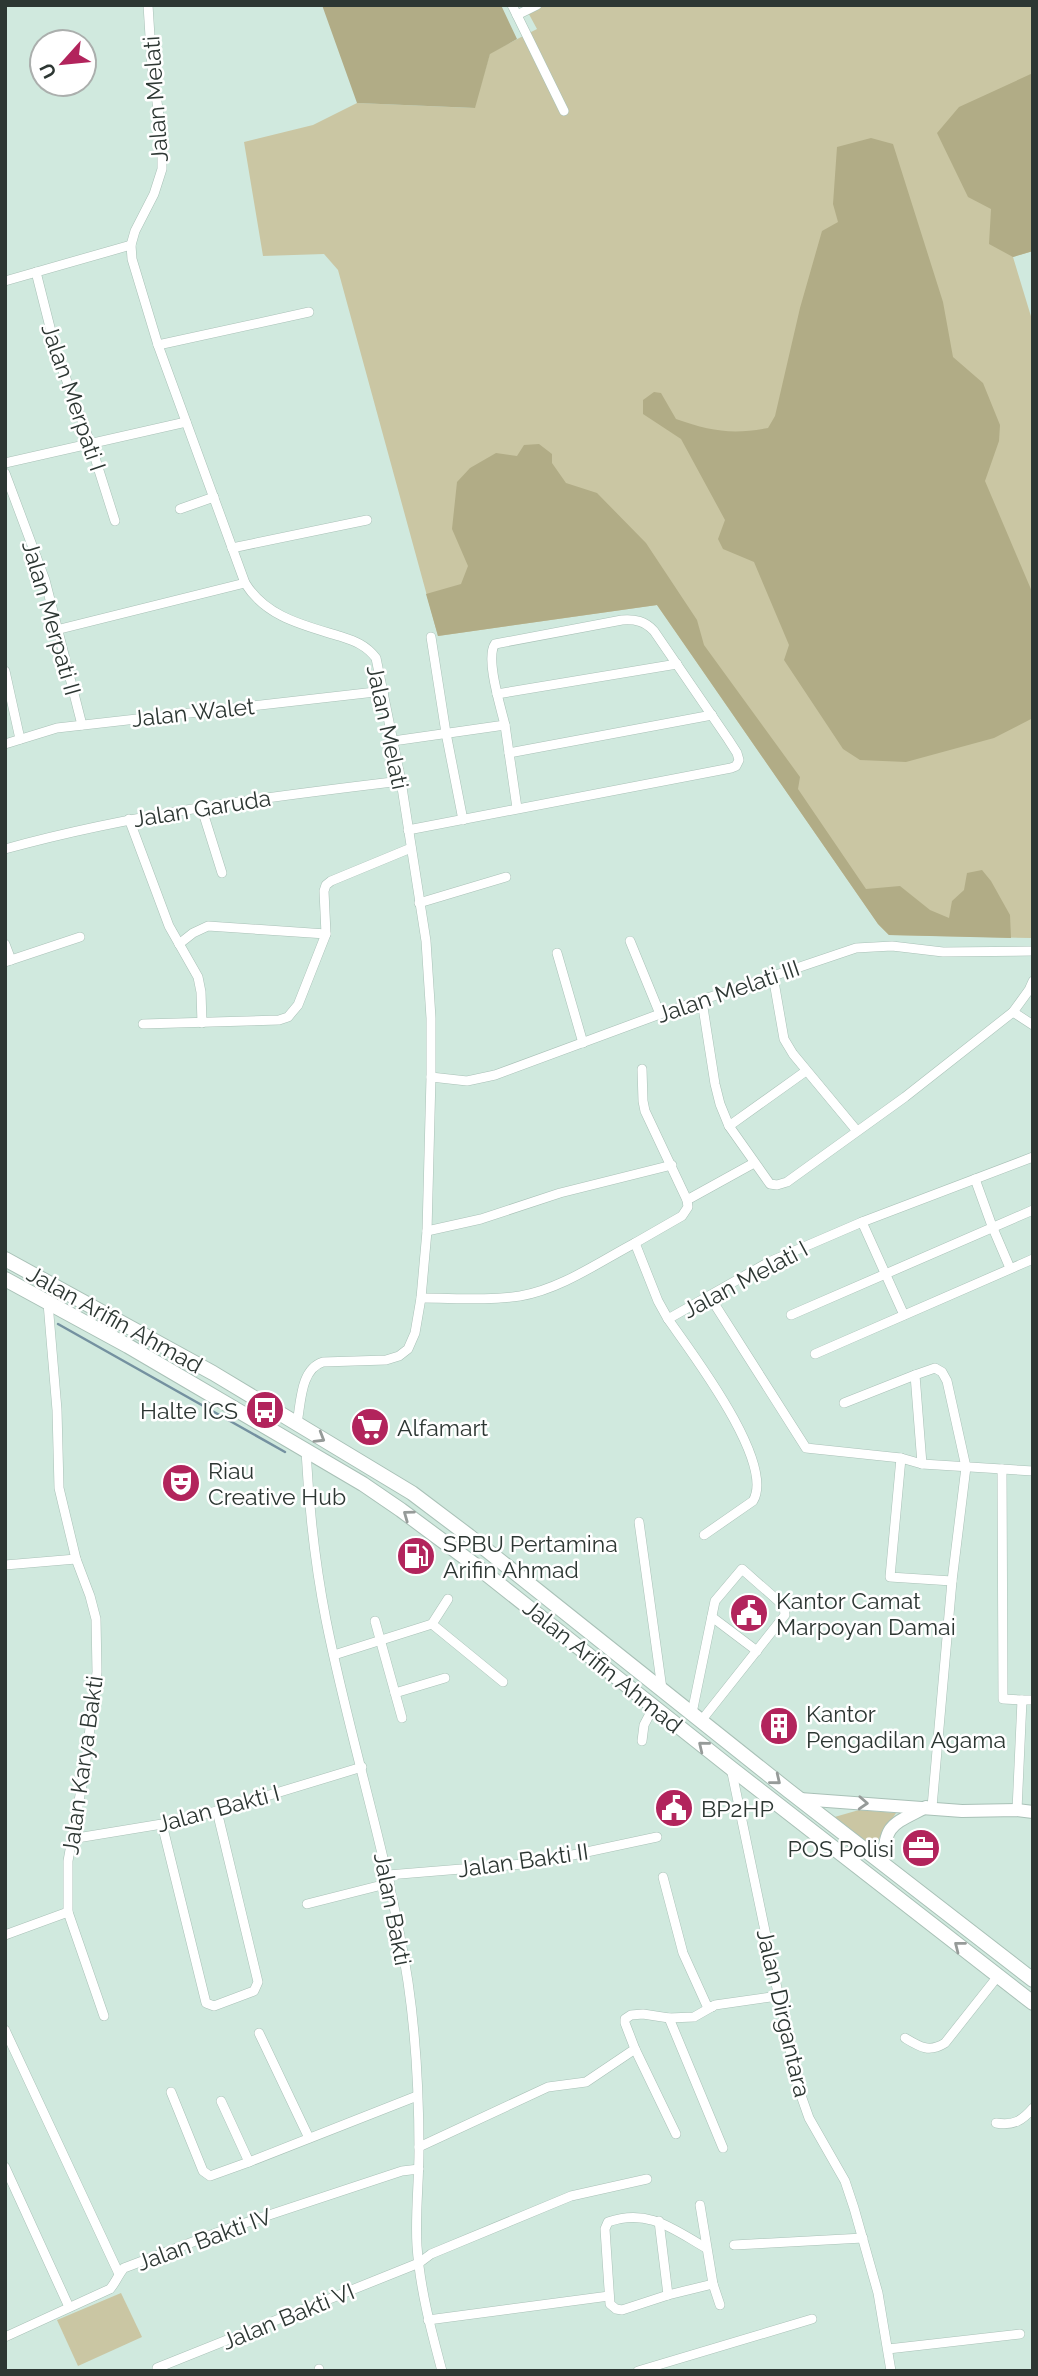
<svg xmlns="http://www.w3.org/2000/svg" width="1038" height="2376" font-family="Raleway,sans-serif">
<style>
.green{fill:#cac6a3}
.forest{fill:#b1ac86}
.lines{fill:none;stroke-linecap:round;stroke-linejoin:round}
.stream{stroke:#7491a0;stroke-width:2.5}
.minor-casing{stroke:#a9c1b7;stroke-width:10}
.secondary-casing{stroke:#a9c1b7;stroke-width:14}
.primary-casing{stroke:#a9c1b7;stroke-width:16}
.minor{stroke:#fff;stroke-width:9}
.secondary{stroke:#fff;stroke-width:12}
.primary{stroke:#fff;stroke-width:14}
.oneway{stroke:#969b99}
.labels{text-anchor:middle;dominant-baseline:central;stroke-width:5;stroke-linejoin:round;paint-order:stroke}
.street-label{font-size:23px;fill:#2d3733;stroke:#fff}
.poi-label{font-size:23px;fill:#2d3733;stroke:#fff;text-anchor:start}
</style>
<rect width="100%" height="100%" fill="#d0e9de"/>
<g class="green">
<path d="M524 5H1033V251L1013 257 1033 323 1031 938 889 935 878 924 657 605 438 636 338 270 324 254 263 256 244 142 313 125 357 103 474 108 490 53 537 29Z"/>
<path d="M859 1810 896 1813 872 1849 831 1818Z"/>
<path d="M121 2293 142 2337 78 2366 57 2320Z"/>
</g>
<g class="forest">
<path d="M322 5H501L517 39 490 54 475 108 357 103Z"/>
<path d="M1033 73V251L1013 257 989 244 991 209 968 197 937 133 959 107Z"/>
<path d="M871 138 893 144 943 302 953 357 983 383 1000 425 999 441 985 481 1033 594V718L994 738 906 762 860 760 843 749 784 660 789 645 754 562 723 549 718 539 725 520 681 439 643 414V400L654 392 661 393 676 419C710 431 732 435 768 428L775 416 800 308 822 231 838 222 833 204 837 147Z"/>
<path d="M539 444 552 454V463L566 483 597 493 646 543 697 620 704 645 800 777 798 789 866 889 900 886 930 910 949 918 952 901 964 890 967 873 982 870 991 881 1010 915 1011 938 889 935 878 924 657 605 438 636 426 594 461 584 468 566 452 529 457 482 470 468 496 453 517 456 524 445Z"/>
</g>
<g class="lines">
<path class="stream" d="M58 1324 285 1452"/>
<defs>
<g id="minor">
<path d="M148 5 152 68 162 136V169L154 194 135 231 131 245 132 259 158 345 245 583C266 617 303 625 339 636 354 641 365 644 376 658L401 781 426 941 431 1018V1077L427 1231 421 1298 415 1333 408 1349 399 1356 386 1360 323 1362C300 1369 301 1404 297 1423"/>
<path d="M512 5 564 111"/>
<path d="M517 15 537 5"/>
<path d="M36 272 57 355 90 442 115 521"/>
<path d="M5 281 131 245"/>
<path d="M158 345 309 312"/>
<path d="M5 463 186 422"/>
<path d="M5 473 45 580 82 725"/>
<path d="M180 509 214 497"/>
<path d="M232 548 367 520"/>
<path d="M56 630 245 583"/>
<path d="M431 637 446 733 463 820"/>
<path d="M5 671 20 739"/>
<path d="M497 694 677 664"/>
<path d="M393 741 505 725 517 808"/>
<path d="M5 744 57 728 384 691"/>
<path d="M509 753 712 715"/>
<path d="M201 806 222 873"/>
<path d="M129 819 169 926 198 977 201 992 202 1023"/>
<path d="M408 830 731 768 736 766 739 760 737 753 728 739 654 631C645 621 635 619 622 620L495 644C485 658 501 708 505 725"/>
<path d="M5 849C135 813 267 797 401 781"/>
<path d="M419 903 506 877"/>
<path d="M630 941 660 1014"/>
<path d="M5 944 11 960"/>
<path d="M179 944 193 933 208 926 326 934"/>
<path d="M557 953 583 1043"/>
<path d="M5 962 80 937"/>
<path d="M773 976 784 1039 793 1054 857 1131"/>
<path d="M702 1001 715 1084 720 1104 729 1126 770 1184 777 1185 787 1182 905 1097 1013 1012 1033 1025"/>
<path d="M1013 1012 1029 990 1033 981"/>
<path d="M143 1024 279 1020 288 1017 298 1005 326 934 324 891 326 885 331 881 411 848"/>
<path d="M431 1077 467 1081 495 1075 660 1014 856 948 892 946 943 952 1033 951"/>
<path d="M729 1126 806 1071"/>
<path d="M975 1179 992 1226 1010 1268"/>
<path d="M687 1200 754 1163"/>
<path d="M862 1222 904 1315"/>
<path d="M427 1231 481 1219 560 1193 672 1165"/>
<path d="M635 1243 682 1216 688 1207 687 1200 645 1111 643 1101 642 1069"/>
<path d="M710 1297 806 1448 901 1458 922 1464 1033 1471"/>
<path d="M421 1298C454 1298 488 1301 520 1296 561 1289 599 1262 635 1243L658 1301 668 1319 769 1262 862 1222 1033 1157"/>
<path d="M48 1303 57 1410 59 1488 76 1559 90 1596 96 1619 97 1672 85 1768 68 1861V1912L104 2016"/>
<path d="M791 1315 1033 1210"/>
<path d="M668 1319C691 1352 776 1463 753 1501L704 1535"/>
<path d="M815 1354 1033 1259"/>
<path d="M844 1403 915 1375"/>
<path d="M306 1451C309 1508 315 1564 326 1620 350 1741 389 1859 408 1982 416 2037 419 2095 419 2151 419 2182 415 2215 417 2246 420 2289 431 2330 442 2371"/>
<path d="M901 1458 890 1577 952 1581"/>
<path d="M922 1464 915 1375 935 1368 942 1372 947 1381 966 1467 952 1581 932 1807"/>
<path d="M1002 1469 1003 1699 1022 1700"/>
<path d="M639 1522 662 1689"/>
<path d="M5 1565 76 1559"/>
<path d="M712 1617 757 1651"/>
<path d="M375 1621 402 1718"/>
<path d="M432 1624 448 1599"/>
<path d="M334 1655 432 1624 503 1682"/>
<path d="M395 1693 445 1678"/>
<path d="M692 1713 715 1601 742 1569 784 1606 785 1615 701 1721"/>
<path d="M642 1741 644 1725 654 1706"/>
<path d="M731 1768 797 2084 809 2118 845 2181 854 2208 878 2293 891 2371"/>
<path d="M1017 1810 1022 1700H1033"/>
<path d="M162 1824 206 2003 214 2006 254 1991 258 1982 217 1811"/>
<path d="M71 1839 162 1824 217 1811 362 1767"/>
<path d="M388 1875 535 1863 657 1837"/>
<path d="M663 1877 683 1953 707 2006 712 2007"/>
<path d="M307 1904 390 1883"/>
<path d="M5 1935 68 1912"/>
<path d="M669 2018 723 2148"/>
<path d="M5 2030 119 2274"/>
<path d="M259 2033 309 2138"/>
<path d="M905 2038C920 2047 929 2053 945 2043L998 1976"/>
<path d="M635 2049 676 2134"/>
<path d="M171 2092 203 2171 210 2176 249 2162 417 2096"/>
<path d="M221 2101 249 2162"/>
<path d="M996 2123C1013 2126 1022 2121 1033 2108"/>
<path d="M419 2147 548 2087 586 2082 635 2049 625 2023V2019L631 2015 643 2014 669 2018 694 2017 715 2005 778 1996"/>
<path d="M5 2167 69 2307"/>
<path d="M700 2205 713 2284 720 2305"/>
<path d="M659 2221 668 2295"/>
<path d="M734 2245 863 2238"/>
<path d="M706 2248C673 2229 648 2208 608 2222L605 2229 610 2304 616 2309 622 2310 668 2295 713 2284"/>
<path d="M428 2320 609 2296"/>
<path d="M5 2337 110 2289C116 2282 118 2275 124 2268L227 2229 402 2171 419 2169"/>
<path d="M888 2349 1020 2334"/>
<path d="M157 2368 419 2263 431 2254 571 2196 647 2179"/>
<path d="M319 2369V2371"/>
<path d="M638 2371 812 2319"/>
</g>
<g id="secondary">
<path d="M800 1799 962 1811 1017 1810 1033 1812"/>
<path d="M883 1864C885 1823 892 1825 926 1807"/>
</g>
<g id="primary">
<path d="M5 1259 213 1373 412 1493 469 1536 789 1791 1033 1980"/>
<path d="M5 1279 128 1346 363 1484 401 1510 475 1565 731 1768 1033 2003"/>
</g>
</defs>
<use href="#minor" class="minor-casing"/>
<use href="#secondary" class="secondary-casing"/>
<use href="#primary" class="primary-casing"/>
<use href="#minor" class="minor"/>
<use href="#secondary" class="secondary"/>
<use href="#primary" class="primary"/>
</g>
<defs><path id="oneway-chevron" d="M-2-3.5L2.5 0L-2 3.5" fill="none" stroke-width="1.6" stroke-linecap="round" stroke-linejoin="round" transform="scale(1.75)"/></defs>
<g class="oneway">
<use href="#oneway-chevron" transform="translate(320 1438) rotate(31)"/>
<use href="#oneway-chevron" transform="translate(408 1515) rotate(-144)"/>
<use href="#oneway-chevron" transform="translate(703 1746) rotate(-141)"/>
<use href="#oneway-chevron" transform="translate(776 1780) rotate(39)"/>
<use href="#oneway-chevron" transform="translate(863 1803) rotate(3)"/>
<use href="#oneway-chevron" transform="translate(959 1946) rotate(-142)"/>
</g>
<defs>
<symbol id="bus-disc" viewBox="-11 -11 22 22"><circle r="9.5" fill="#b2245c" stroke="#fff"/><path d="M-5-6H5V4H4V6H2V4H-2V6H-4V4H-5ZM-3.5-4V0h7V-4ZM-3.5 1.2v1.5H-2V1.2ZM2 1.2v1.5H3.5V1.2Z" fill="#fff"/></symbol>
<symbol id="supermarket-disc" viewBox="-11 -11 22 22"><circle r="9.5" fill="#b2245c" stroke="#fff"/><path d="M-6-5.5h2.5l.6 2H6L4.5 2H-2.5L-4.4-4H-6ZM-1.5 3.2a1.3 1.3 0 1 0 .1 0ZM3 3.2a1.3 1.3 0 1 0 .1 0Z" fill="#fff"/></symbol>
<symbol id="theatre-disc" viewBox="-11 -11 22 22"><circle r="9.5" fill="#b2245c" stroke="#fff"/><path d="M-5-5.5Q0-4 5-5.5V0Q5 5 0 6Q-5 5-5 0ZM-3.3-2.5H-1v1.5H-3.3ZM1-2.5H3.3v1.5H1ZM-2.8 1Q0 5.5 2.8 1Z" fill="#fff"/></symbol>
<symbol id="fuel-disc" viewBox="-11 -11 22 22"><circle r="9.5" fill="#b2245c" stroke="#fff"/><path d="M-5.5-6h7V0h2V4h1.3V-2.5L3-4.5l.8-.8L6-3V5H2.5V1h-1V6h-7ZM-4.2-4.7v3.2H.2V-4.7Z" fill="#fff"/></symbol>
<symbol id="civic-disc" viewBox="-11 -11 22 22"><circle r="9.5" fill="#b2245c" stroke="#fff"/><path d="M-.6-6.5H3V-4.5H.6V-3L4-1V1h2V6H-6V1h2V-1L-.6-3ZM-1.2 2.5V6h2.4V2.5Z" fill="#fff"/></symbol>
<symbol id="building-disc" viewBox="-11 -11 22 22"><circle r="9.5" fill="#b2245c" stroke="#fff"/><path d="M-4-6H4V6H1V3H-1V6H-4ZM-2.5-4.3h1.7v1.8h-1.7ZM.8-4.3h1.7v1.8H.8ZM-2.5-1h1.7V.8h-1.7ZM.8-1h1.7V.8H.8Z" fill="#fff"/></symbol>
<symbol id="office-disc" viewBox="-11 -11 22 22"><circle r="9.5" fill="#b2245c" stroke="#fff"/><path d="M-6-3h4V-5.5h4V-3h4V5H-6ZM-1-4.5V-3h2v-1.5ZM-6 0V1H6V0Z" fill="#fff"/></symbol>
</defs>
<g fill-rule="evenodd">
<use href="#bus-disc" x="243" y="1388" width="44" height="44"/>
<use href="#supermarket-disc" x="348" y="1405" width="44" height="44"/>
<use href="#theatre-disc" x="159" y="1461" width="44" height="44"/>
<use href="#fuel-disc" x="394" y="1534" width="44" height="44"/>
<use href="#civic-disc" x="727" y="1591" width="44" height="44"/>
<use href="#building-disc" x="757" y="1704" width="44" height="44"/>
<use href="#civic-disc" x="652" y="1786" width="44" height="44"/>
<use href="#office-disc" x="899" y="1826" width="44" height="44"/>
</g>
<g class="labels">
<g class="street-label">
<text transform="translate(155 99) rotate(-94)">Jalan Melati</text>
<text transform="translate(74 397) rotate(71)">Jalan Merpati I</text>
<text transform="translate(52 618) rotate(74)">Jalan Merpati II</text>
<text transform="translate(193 712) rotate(-6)">Jalan Walet</text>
<text transform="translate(388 727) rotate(78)">Jalan Melati</text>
<text transform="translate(202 808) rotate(-9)">Jalan Garuda</text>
<text transform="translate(728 991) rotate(-19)">Jalan Melati III</text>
<text transform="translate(745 1279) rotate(-28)">Jalan Melati I</text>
<text transform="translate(115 1319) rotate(29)">Jalan Arifin Ahmad</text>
<text transform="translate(603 1666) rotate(39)">Jalan Arifin Ahmad</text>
<text transform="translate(82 1765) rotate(-82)">Jalan Karya Bakti</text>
<text transform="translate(218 1808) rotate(-15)">Jalan Bakti I</text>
<text transform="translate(523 1860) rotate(-8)">Jalan Bakti II</text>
<text transform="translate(393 1909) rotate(79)">Jalan Bakti</text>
<text transform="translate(784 2013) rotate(77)">Jalan Dirgantara</text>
<text transform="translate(204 2239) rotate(-20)">Jalan Bakti IV</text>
<text transform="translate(288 2316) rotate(-22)">Jalan Bakti VI</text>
</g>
<g class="poi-label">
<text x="238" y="1410" text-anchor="end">Halte ICS</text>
<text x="397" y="1427">Alfamart</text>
<text x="208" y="1470">Riau<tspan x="208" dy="26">Creative Hub</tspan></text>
<text x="443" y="1543">SPBU Pertamina<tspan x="443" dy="26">Arifin Ahmad</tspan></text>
<text x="776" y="1600">Kantor Camat<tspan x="776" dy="26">Marpoyan Damai</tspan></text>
<text x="806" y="1713">Kantor<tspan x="806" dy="26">Pengadilan Agama</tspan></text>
<text x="701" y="1808">BP2HP</text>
<text x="894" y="1848" text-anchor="end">POS Polisi</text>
</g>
</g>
<rect width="1038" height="2376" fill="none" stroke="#2d3733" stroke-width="14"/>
<g transform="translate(63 63) rotate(243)"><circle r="33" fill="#ffffff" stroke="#abafad" stroke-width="2"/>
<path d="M0-5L12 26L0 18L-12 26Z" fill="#b2245c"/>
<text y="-10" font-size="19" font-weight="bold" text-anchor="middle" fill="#2d3733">U</text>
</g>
</svg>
